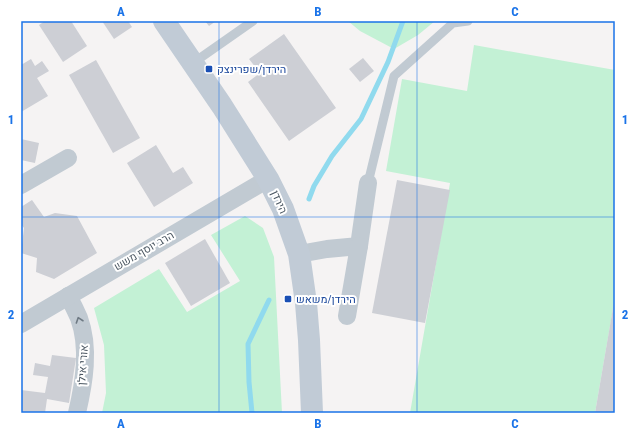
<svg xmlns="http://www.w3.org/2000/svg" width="636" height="434" font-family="'Roboto Condensed',Heebo,sans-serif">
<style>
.green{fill:#c3f1d5}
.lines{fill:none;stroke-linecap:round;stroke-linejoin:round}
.stream{stroke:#90daee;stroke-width:5}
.building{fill:#cdcfd5}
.lane{stroke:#c1cad2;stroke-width:9}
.street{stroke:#c1cad2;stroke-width:18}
.secondary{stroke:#c1cbd6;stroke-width:22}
.oneway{stroke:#6e7983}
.grid{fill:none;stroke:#1a73e8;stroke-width:1;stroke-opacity:0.55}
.transit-dot{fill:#1a4fb4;stroke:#fff;stroke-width:1.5}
.labels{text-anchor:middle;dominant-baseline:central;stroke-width:4;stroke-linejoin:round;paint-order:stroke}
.transit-label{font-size:11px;fill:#164399;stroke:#fff;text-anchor:start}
.street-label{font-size:11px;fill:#4a5661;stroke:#fff}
.neatline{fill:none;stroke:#1a73e8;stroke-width:1.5}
.grid-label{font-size:13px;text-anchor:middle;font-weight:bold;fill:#1a73e8}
</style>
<rect width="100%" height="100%" fill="#f5f3f3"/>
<g class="green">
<path d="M348 21H435L418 35 394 49 360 31Z"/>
<path d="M474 45 615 70V297L595 413H410L450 183 386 171 402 79 467 91Z"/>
<path d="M245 216 263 228 274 257 282 413H102L106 393 104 345 94 308 159 269 187 312 240 281 211 235Z"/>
</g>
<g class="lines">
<g class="stream">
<path d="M309 199 314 186 332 156 361 119 388 62 403 21"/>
<path d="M252 413 249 382 248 344 269 300"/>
</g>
</g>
<g class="building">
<path d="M45 21H71L87 46 63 62 39 25Z"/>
<path d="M102 21H128L132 27 114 39Z"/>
<path d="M205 21H216L209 26Z"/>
<path d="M284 34 336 108 289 141 248 82 260 73 249 59Z"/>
<path d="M363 58 374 71 360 82 349 69Z"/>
<path d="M31 59 35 66 42 61 49 71 37 78 48 96 21 112V65Z"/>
<path d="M96 60 140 138 113 153 69 75Z"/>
<path d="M21 139 39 143 35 163 21 160Z"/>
<path d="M156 145 173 173 183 167 193 183 154 207 127 163Z"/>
<path d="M397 180 450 190 425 323 372 313Z"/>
<path d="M32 200 44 217 55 213 77 216 97 253 54 279 36 272 37 258 21 253 24 228 21 224V207Z"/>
<path d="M205 239 230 283 191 306 165 263Z"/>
<path d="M614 302 615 413H595Z"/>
<path d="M52 355 76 358 69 403 47 399 45 413H21V390L45 393 48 377 33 375 35 363 50 366Z"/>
</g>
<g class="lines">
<g class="lane">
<path d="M193 63 253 21"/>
<path d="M368 183 394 76 453 23 468 21"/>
</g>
<g class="street">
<path d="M21 185 68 158"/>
<path d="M299 254 327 249 359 246 368 183"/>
<path d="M68 296C72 303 76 311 79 318 90 348 84 383 77 413"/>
<path d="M347 316 359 246"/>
<path d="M21 324 268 179"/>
</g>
<path class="secondary" d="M164 21 222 106 268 179 283 209 299 254 306 303 309 340 312 413"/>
</g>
<defs><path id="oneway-chevron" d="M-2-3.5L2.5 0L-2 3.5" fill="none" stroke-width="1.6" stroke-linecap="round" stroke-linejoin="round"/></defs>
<use class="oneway" href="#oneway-chevron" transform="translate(79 320) rotate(-109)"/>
<path class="grid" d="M219 21V413M417 21V413M21 217H615"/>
<g class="transit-dot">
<rect x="205" y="65" width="8" height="8" rx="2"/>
<rect x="284" y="295" width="8" height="8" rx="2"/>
</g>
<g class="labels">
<g class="transit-label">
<text x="217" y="69">הירדן/שפרינצק</text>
<text x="296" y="299">הירדן/משאש</text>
</g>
<g class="street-label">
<text transform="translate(279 202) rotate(66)">הירדן</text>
<text transform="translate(144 251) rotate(-30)">הרב יוסף משש</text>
<text transform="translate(83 365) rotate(-86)">אורי אילן</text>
</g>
</g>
<rect width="636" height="434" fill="none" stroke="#ffffff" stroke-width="44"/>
<rect x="22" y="22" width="592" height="390" class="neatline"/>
<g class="grid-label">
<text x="121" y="16">A</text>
<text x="318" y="16">B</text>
<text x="515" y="16">C</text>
<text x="11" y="124">1</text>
<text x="625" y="124">1</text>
<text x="11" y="319">2</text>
<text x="625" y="319">2</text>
<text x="121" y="428">A</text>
<text x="318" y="428">B</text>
<text x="515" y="428">C</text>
</g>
</svg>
